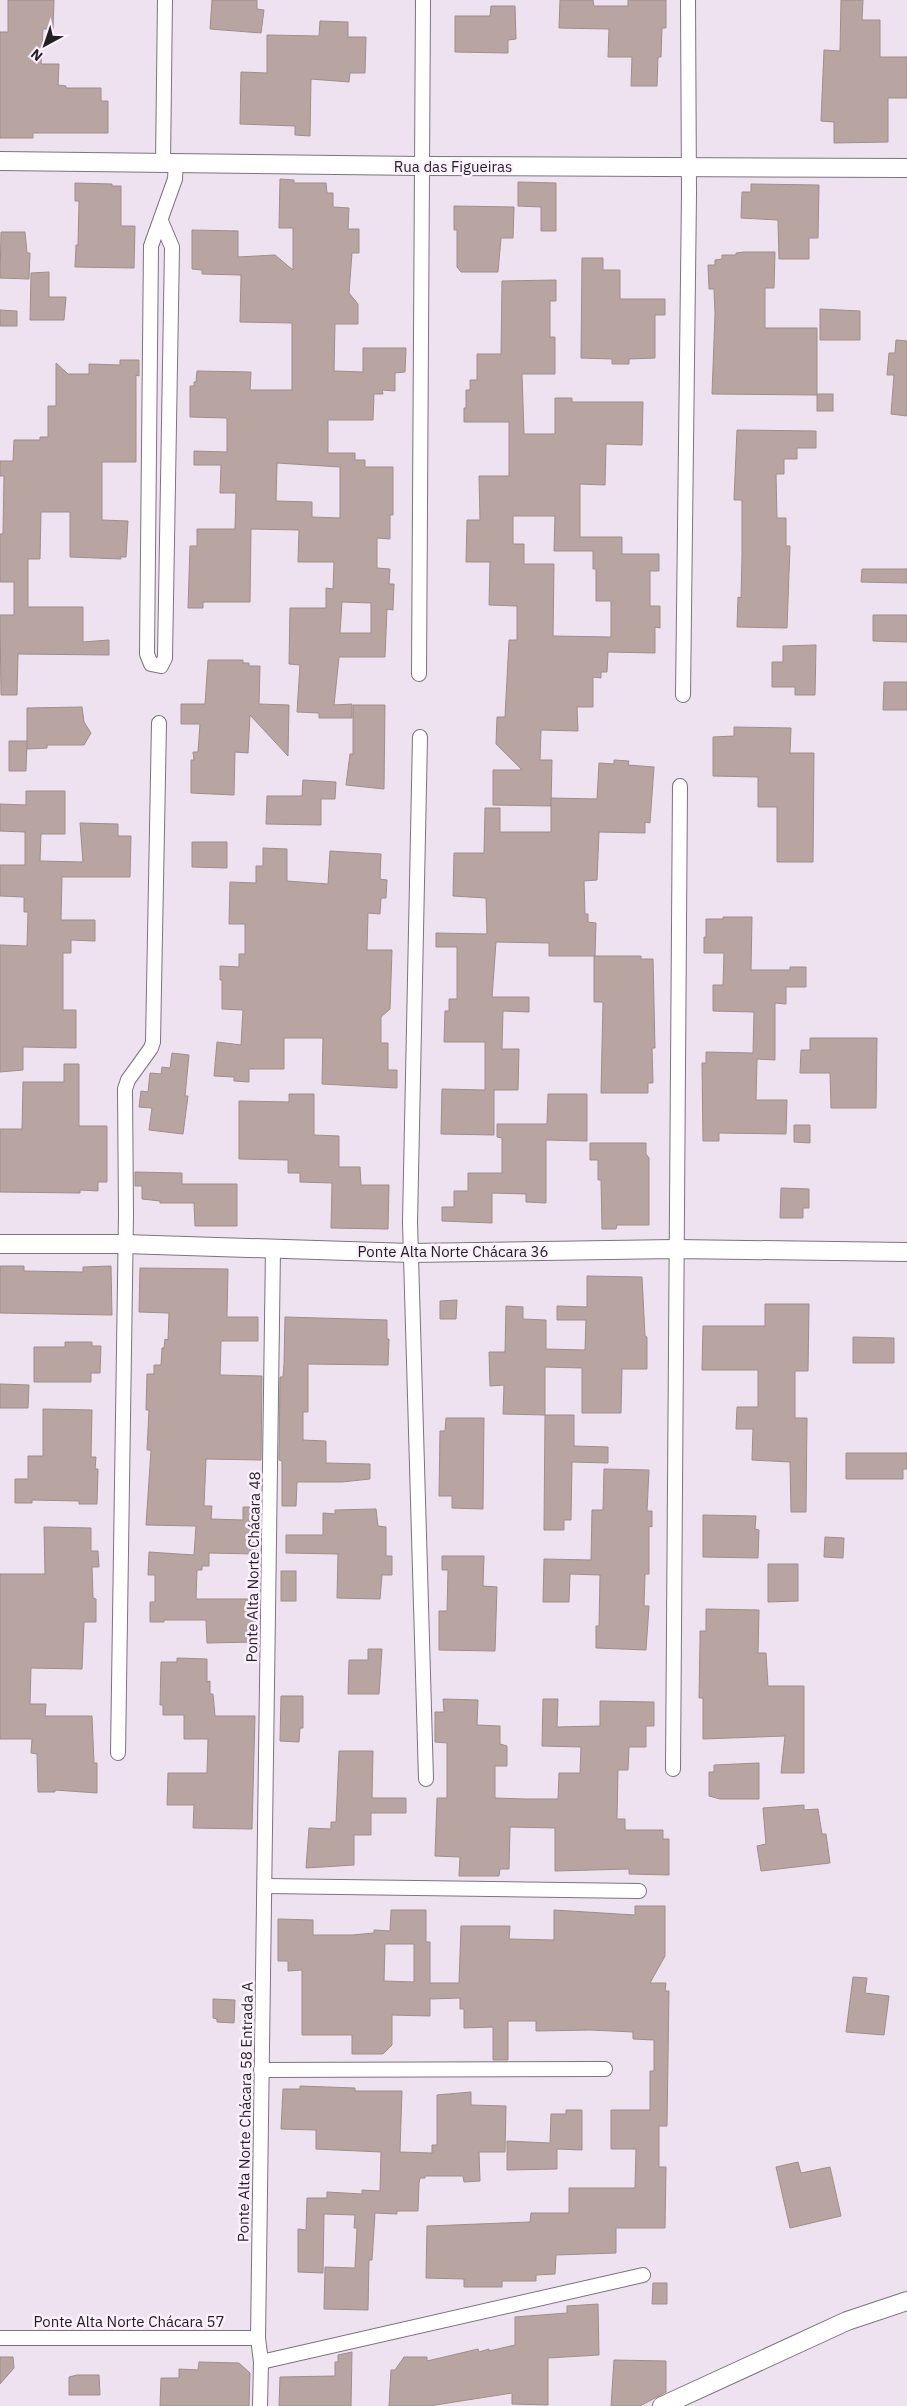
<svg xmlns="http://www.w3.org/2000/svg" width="907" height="2406" font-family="'IBM Plex Sans',sans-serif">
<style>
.building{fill:#b8a5a2;stroke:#a08e8b;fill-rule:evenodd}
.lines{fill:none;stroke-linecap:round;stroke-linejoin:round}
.minor-casing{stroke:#7d737f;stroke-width:16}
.tertiary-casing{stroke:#7d737f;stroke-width:20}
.minor{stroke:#fff;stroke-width:14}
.tertiary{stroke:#fff;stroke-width:18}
.labels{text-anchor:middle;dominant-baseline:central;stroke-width:5;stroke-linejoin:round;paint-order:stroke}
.street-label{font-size:15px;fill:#221e23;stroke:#fceffe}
</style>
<rect width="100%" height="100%" fill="#eee2f0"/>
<g class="building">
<path d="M8 0H54L53 29H43L41 64H59L58 85 66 86V88H101V101H108V133H33V138H0V32H8Z"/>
<path d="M212 0H257V9L264 10 261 33 210 29Z"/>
<path d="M560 0H593L594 6H628V0H666V28H662L661 57H658L657 86H631L632 57H608L609 29 559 28Z"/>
<path d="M841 0H863L862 20H880V57H907V98H888V142L834 143V122L821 121 824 50 840 51Z"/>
<path d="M491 6H515L516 39 508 40V53L455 52V16H490Z"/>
<path d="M320 21 348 22V37H366L365 73H350L349 82 311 79 310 136 295 135V126L240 124 241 72 267 73V35L319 36Z"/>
<path d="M280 179 294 180V183H326L327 193H333V207L349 208 348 229H359V253H352L349 293 358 304V324H335L334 371 363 372V348H406L405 372 395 373V391L382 390 383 394H374L373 420H328V453H355V460H365V467H393V515H390V539L377 538V568L390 569 389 584H394L393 610 387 609 385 657H339L334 705 352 704V718H319V713L297 712 300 665 289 664 290 608H326V588L333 589 334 562H298L299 530 251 529 250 602H203V608H188L190 546H197V529H235L236 493H220L221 465H194V451L227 452V418L190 417V386H194V382H196L197 371 251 372 250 390H292V323L240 322 241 275 202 274V270L192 269V230L238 231V257L275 255 293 270V228H279ZM277 463 340 467V518L312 517V502L276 501ZM342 602 371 603V633H340Z"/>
<path d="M518 182 556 183V231H541V207L518 206Z"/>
<path d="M75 183 112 184V186H121V226H135L134 268 75 267 76 245H78L79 201H75Z"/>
<path d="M751 184 819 185 818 238H809V259H779L778 220 741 218 742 192H751Z"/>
<path d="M454 206 514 207 513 238H501L498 272H461L457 267V230H454Z"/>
<path d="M1 232H25L27 253H30L29 279 0 278Z"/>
<path d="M744 252H775L774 288H765V328H817V395L712 394 715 314 714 289H709L708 265H715V260L722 259V255H736V253Z"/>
<path d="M582 258H603V270H620V299H665V315H655V358L629 359V364H612V359L581 358Z"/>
<path d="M49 272V297H66L64 320H30L31 273Z"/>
<path d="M556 280V301H550V337H555V374H522L524 434H555V398H572V402H643L642 445 606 444 605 485 580 484V537H622V554H659V571H650V606H660V628L655 627V653L608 652 607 672H601V678L593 677V707H577L578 731 541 730 540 760H552L551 806 493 805V770H522L496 744 497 717H505L509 640H517V606L489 605 490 562H466L467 520H480L479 476H509V422H464V408H466V390H470V380H477V354H501L502 281ZM513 516H555L554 551H593V569H596V601H611V637L553 636 554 564H524V544H513Z"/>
<path d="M820 309 860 311V340H820Z"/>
<path d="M0 310 17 311V326H0Z"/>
<path d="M896 340 907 341V416L891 414 894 375H887L889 353H895Z"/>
<path d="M120 360H139V376L136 375V462H102V520L128 521 126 557H120L121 559 70 557V512H41L40 559H28V607H83V642L109 640V655L18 654 17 695H1L0 615H14V582H0V534H3L4 476H0V461H13L14 440H40V437H48V406H56V363L68 374H89V364L120 365Z"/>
<rect x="817" y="394" width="16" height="17"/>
<path d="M737 430 816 431V448H797V459H784V474H776L777 518H786V546H790L787 628 737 627 738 597 741 598 742 556V500H734Z"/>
<path d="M862 569H907V583L861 582Z"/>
<path d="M873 615H907V642L873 641Z"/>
<path d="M816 645 815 695H795V687H772V662H783V646Z"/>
<path d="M208 660H243V663H249V666H260L259 704 289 705 288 756 250 715 248 753 235 752 234 795 191 793V760H194L193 752H198L200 724H181V704H205Z"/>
<path d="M884 682H907V710H883Z"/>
<path d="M353 705H385L384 789 346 785 350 754H353Z"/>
<path d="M82 707 84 722 91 733 84 745H47V748L27 749V708Z"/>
<path d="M734 727 791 728 790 753H814L813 862H777V807H758V777L713 776V737L734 736Z"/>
<path d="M9 741H27L26 771H9Z"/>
<path d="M614 760 629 761 628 765 654 767 650 823 645 822V833L599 832 597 880 584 881 585 914H588V922L596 923 595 956H549V943L496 942 492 997H529V1012L503 1011 502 1049H519L518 1090H494V1135L441 1134 442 1089 485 1090V1042H444L445 1011H449V999H457V947H436V933L487 934 486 898 453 896 454 853H484L485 808H500V832H551V798L597 799 599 763 614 764Z"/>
<path d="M303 780 336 782 335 799H321V825L266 824 267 796H302Z"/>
<path d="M26 791H65V834H41L40 861 83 862 80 823 118 824V836H131L130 877H62L61 920H95V941L71 940V953H63V1010H76V1048L23 1047V1070L0 1072V945L27 946 28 912H24V897L0 896V865H25V832L0 831V804L26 805Z"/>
<path d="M192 842H227V868L192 867Z"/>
<path d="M263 848 287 849V881L328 884 330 851 381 854 380 879 387 880 386 898H381L380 914 368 913 367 950H392L390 1009 381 1017V1043H388V1070H397V1088L322 1084 323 1038H284V1069H249V1082L234 1081V1077L214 1076 217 1042 241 1045 243 1010 222 1009V980H220V966L239 967V954H245V924H229L230 882 256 883V866H263Z"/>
<path d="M723 917H752L751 970H790V967H806V987H786V1004L775 1003V1060L757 1059 756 1100H787L786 1134 719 1133V1141H703L702 1063H706V1052L753 1053 754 1012 713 1011V985H723L724 953H704V937H706V919H723Z"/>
<path d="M594 956H641V959H653L655 1048H652L653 1083H648V1093H601L603 1002H594Z"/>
<path d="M810 1038H877L876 1108H831L830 1073H800L801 1050H810Z"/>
<path d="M172 1053 189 1055 185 1096H188L183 1134 149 1130 152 1108 139 1107 141 1091 148 1092 150 1073 161 1074 162 1067 170 1068Z"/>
<path d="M64 1064H79V1126H107V1182H98V1191L80 1190V1193L0 1192V1129H22L23 1082H64Z"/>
<path d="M289 1094H314V1135L339 1136V1167H360L361 1185H389L388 1229 331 1228 332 1183 300 1182V1173H288V1160L239 1159V1101L289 1102Z"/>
<path d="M548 1094H587V1141L546 1140V1203L526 1202V1194L492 1193V1223L442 1221V1207H454V1191H468V1173H502V1138L497 1137V1124H547Z"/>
<path d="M794 1125H810V1143L794 1142Z"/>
<path d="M590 1143H646V1154L649 1158V1225H617L616 1229H602L601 1180H598V1160H590Z"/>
<path d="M135 1172 182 1173V1184H237V1226H195L194 1203H160V1201L142 1199V1186H135Z"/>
<path d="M781 1188 809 1189V1208H803V1218H780Z"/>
<path d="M0 1266H24V1271L83 1272V1267L111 1266 112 1315 0 1313Z"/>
<path d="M140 1268 228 1269 227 1317H258V1341H221L220 1375 262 1376 261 1460 206 1459 204 1506H212L211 1519 243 1520V1507H257L256 1554 209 1553V1566H202V1570H197L196 1599H256L255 1642 207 1643 206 1620H164V1622H150V1602H155V1575H148L149 1552 194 1555 196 1526 146 1525 151 1450H147L149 1410H146L147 1374H154V1365H161L162 1348H164L165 1339 168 1340 169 1313 139 1312Z"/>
<path d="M587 1276 642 1277 645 1336 647 1337V1369H622L621 1413H582V1368L545 1367V1415L503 1414 504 1385 490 1386 489 1352H505L506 1306 523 1307V1319L546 1320V1349L585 1350 586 1320H557V1306L587 1307Z"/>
<path d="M457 1300 456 1319H440V1301Z"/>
<path d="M765 1304H809L808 1371H795V1418H807L806 1512H791L790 1462 752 1460 753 1429H736L737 1407H758V1370H702L703 1326H765Z"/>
<path d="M285 1317 387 1320V1339H389L388 1365 308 1364V1412H303V1440L326 1441V1463L370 1464V1479L342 1482H297L296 1506H282V1461L279 1460 280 1377H283L284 1364Z"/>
<path d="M853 1337 894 1338V1363H853Z"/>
<path d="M65 1342H92V1346H101L100 1373H91V1382H34V1347H65Z"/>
<path d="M0 1384 29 1385 28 1408H0Z"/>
<path d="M43 1409 92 1410 91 1457H96L95 1469H98L97 1504H79V1501L32 1500V1503H15V1479H28V1456H43Z"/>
<path d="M545 1415H574V1446L608 1447V1463L572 1462 571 1520H564V1530H544Z"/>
<path d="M446 1418H484L483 1509 452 1508V1496H439L440 1431H445Z"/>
<path d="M846 1453H907V1469H903V1479H846Z"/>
<path d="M604 1469 649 1470 647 1511H652V1527L649 1526V1574H645L644 1606H649L646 1650 596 1648V1626H599L600 1575 570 1574 569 1602H543L544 1559 591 1560 592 1510H603Z"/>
<path d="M376 1509 378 1526 386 1527V1556H392V1575H382L380 1599 337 1598 338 1554 286 1553V1535H323V1513L335 1514V1510Z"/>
<path d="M703 1515 756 1516 755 1529 759 1530 758 1558 703 1557Z"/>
<path d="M44 1527 91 1528V1551H98L99 1567H92L93 1598 96 1599V1622H84L82 1669 31 1668 30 1704H46L45 1716H92L94 1763H97V1793L55 1790V1792H38L37 1754 31 1753 32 1739H0V1574H45Z"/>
<path d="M825 1537 844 1538 843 1558 824 1557Z"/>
<path d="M442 1556H484L483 1586 497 1587 495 1651 439 1650V1611H447L448 1570H442Z"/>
<path d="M768 1564H798V1601L768 1602Z"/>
<rect x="281" y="1571" width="15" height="30"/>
<path d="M706 1609 759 1610 758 1653H766L768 1686H804V1773H781L785 1736 703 1739V1698H699L700 1641V1631H706Z"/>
<path d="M368 1649H382L379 1694H348L349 1660H368Z"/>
<path d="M177 1658 207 1659V1682L210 1681V1694H213L215 1716H255L252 1829 193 1828 194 1805H167L168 1773H207L208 1739H184V1715H163V1705H160L161 1662H177Z"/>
<path d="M281 1696H303V1728H300L299 1742 280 1741Z"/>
<path d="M443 1699 478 1700 477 1725 500 1726V1744L507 1746V1766H495V1798L526 1799H558L559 1773H580L581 1747 542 1746 543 1699H558L557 1727 600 1726V1701L654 1702V1726H646V1747H629L628 1770H618L617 1819H625V1830H663V1839H669V1875L629 1874V1869L555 1871V1828L510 1827 509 1869H500L499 1876H459L460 1857 435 1856 437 1798H447V1743L435 1742V1712H444Z"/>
<path d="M339 1751H373L372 1798H406V1813H371V1835H354V1865L306 1868 309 1828 331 1829V1822H336Z"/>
<path d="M759 1763V1799H720L709 1796V1772H714V1765Z"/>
<path d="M804 1805V1810L818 1809 822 1834H826L830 1863 761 1871 757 1846 766 1844 763 1808Z"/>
<path d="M635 1906H665V1956L650 1983H666L665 1991H669L667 2126H659V2167H666L665 2228H616V2253L556 2255 555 2274 536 2275V2281H502V2287H464V2279L426 2278 427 2226 530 2222 531 2213H569V2188H635L636 2149H611V2110H650V2071H654V2040L633 2039V2032L590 2030 536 2031V2021H508V2060H493V2027L464 2028V2009H460V1998L430 1999V2016L392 2015V2045L383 2054H352V2035H302V1970L288 1971V1961H278V1919L313 1920V1935H352L374 1933V1930L390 1931 391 1910H426V1942H430V1983H459L461 1926H510L509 1939 554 1940V1910L635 1915ZM385 1944H414V1982L384 1981Z"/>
<path d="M853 1977 867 1978 865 1993 889 1996 884 2035 846 2032Z"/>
<path d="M213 1999 235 2000 234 2023 217 2022V2019L213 2018Z"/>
<path d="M300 2086 355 2088V2091H402L400 2152 432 2153V2145H437V2095L471 2092V2105L506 2106 505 2152H479L480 2181 464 2182 463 2176H425V2178H420L419 2183 418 2211H397V2214L375 2213 372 2260H369L368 2310 324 2309 325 2267 355 2268 357 2228H354L355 2215 324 2214 323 2273 298 2272V2229L306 2230 307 2198H327V2192L362 2194V2190L380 2191 381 2152 316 2149V2130L281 2129 283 2089H300Z"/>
<path d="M566 2110H582V2150L557 2149V2169L507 2170V2141L550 2143 551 2114H566Z"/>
<path d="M798 2162 801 2173 830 2167 841 2216 790 2228 776 2167Z"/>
<path d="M653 2283H667V2304H652Z"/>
<path d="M598 2304 599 2355 548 2358V2405L512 2404V2393L429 2406H389L391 2370H395L404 2357H427V2361L478 2349 479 2352 489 2349V2351L515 2345V2317L567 2313V2306Z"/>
<path d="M352 2352 351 2406H279L280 2377 335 2376V2362H338V2355Z"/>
<path d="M0 2357H13L14 2368 0 2384Z"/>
<path d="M614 2360 666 2361V2392L640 2406H611Z"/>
<path d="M199 2362 239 2363 250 2373 249 2406H160L161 2378H179V2369L198 2370Z"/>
<path d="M77 2375H99L100 2395H69V2377Z"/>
</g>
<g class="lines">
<defs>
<g id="minor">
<path d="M163 163 165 0"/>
<path d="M161 221 172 247 165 658 161 666 151 664 147 654 151 246 175 179 176 162"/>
<path d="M419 674 423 0"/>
<path d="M683 695 689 193 688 0"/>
<path d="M420 737 410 1222 426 1779"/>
<path d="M118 1753 126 1215 125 1089 128 1080 151 1048 153 1042 159 723"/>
<path d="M673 1769 680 786"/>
<path d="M265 1886 639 1891"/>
<path d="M261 2070 605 2069"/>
<path d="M0 2338H258"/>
<path d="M261 2362 643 2275"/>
<path d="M260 2406 261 2362 258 2338 273 1248"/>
</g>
<g id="tertiary">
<path d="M0 161 421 166 907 168"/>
<path d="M0 1244H124L411 1253 676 1249 907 1252"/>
<path d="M662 2406 847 2321 907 2301"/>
</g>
</defs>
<use href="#minor" class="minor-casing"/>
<use href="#tertiary" class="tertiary-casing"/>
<use href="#minor" class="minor"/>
<use href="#tertiary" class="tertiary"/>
</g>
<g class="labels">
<g class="street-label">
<text x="453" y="166">Rua das Figueiras</text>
<text x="453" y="1251">Ponte Alta Norte Chácara 36</text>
<text transform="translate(253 1567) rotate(-89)">Ponte Alta Norte Chácara 48</text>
<text transform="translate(245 2112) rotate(-89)">Ponte Alta Norte Chácara 58 Entrada A</text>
<text x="129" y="2321">Ponte Alta Norte Chácara 57</text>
</g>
</g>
<g transform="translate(45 45) rotate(220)" stroke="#fceffe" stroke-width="4" paint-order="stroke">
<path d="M0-4L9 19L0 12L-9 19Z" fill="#221e23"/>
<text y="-8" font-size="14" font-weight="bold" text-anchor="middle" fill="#221e23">N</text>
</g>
</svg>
